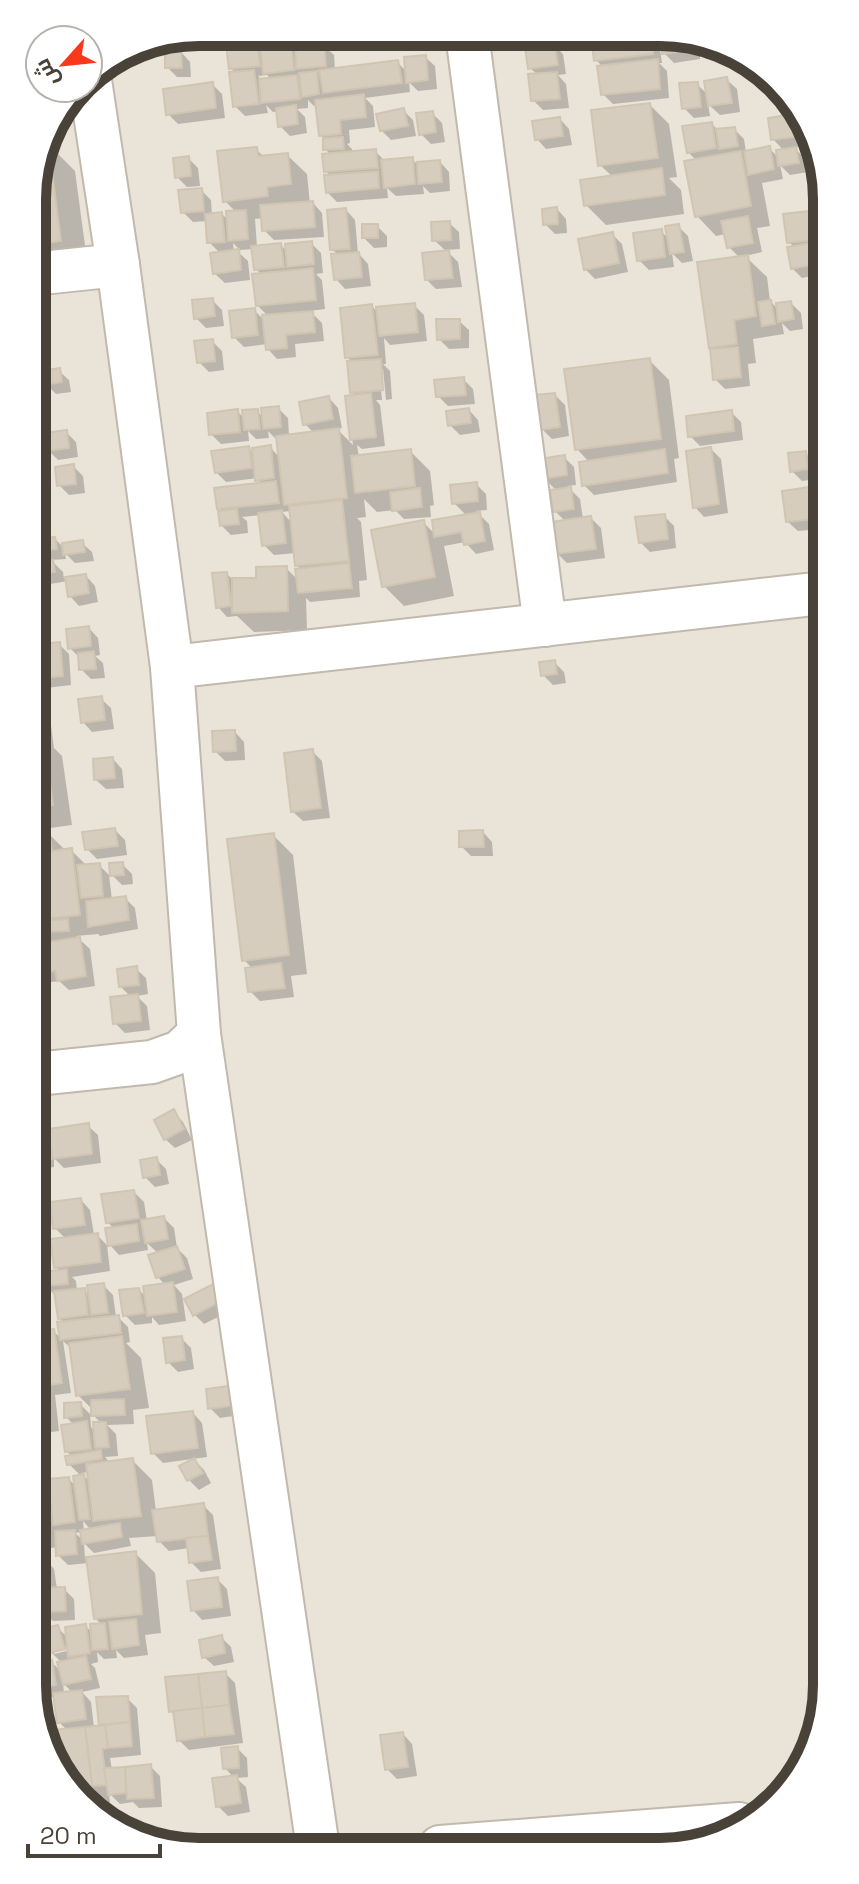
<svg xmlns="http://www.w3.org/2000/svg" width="859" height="1884" font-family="'Space Grotesk',Cairo,sans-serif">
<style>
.residential{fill:#e9e3d8}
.shadow{fill:#0003;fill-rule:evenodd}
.building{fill:#d7cdbf;stroke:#d1c5b2;stroke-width:2}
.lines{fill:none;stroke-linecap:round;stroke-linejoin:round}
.minor-casing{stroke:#c1b9ac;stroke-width:46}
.minor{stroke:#fff;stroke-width:42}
.rim{fill:none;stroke:#494238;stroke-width:10}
</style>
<rect width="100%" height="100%" fill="#f5f1ea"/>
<path class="residential" d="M199 32 692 35 770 74 821 156 827 1696 786 1795 703 1846 167 1849 89 1810 38 1728 32 188 49 125 89 74 136 45Z"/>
<g class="shadow">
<path d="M199 32H227L228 33 203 36Z"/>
<path d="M260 32 316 33 317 37H321L320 33H368V41L332 43 326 36 303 39 298 34 292 35 298 41 299 48 324 46 334 55 335 70 397 62 407 72 425 57 435 66 437 89 418 91 409 82 410 92 365 98 373 106 375 127 349 130 350 143 347 144 352 149 353 153 375 151 386 162 412 159 417 164 440 162 449 172 450 191 430 193 423 186 424 194 396 196 387 188 388 198 337 202 328 193 331 177 326 171 331 155 325 149V139L321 135 318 105 314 106 308 100V108L297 109 305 117 307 133 290 136 280 126 278 111 273 112 266 105 268 113 245 116 235 106 236 74 231 68 255 36 262 43ZM267 75 272 80 263 81 258 76Z"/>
<path d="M400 33H430L432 48 410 50 400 40Z"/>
<path d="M650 35 664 48 663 36 692 35 726 52V57L706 59 700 53V59L674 63 660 49 662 63H659L667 71 669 98 613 104 603 94V67L596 60 628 37Z"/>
<path d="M553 44 563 54 566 74 558 75 566 84 569 108 543 110 533 100 538 75 530 68Z"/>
<path d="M181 52 190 62 191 77H177L167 67Z"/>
<path d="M754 66 770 74 794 112H789L779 103 777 86 766 87 756 77Z"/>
<path d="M727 80 737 89 740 112 720 115 708 104 710 116 694 118 684 108 697 84 708 95Z"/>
<path d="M212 84 222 94 225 118 178 124 168 114Z"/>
<path d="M650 105 669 124 677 177 669 178 681 190 684 214 606 225 586 205 613 177 600 165Z"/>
<path d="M403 110 413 120 416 136 391 140 381 130Z"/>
<path d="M432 113 442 123 445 142 431 144 421 134Z"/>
<path d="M792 116 802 126 804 146 794 148 806 159 808 172 790 175 780 165 783 179 762 183 770 226 757 228 762 252 745 256 767 277 770 301 779 310 791 303 801 313 803 329 790 331 782 323 784 334 753 339 756 363 748 364 750 386 725 389 715 379V351L711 347 740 258 729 247 726 234 716 236 697 216V161L688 152 712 124 719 131 734 129 744 139 746 152 769 148 779 158 784 151 773 139Z"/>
<path d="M560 119 569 129 572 145 546 149 537 139Z"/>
<path d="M44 144H48L75 171 88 268 33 275 32 188Z"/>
<path d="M256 149 264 157 287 155 307 174 310 204 313 203 322 213 324 237 274 240 264 230 263 218 255 219 257 247 281 245 287 252 311 243 321 253 323 273 316 274 322 280 325 309 310 311 322 323 324 341 295 344 296 357 277 359 268 349 267 344 244 347 234 337 254 310 262 318 269 317 257 305 262 275 256 269 253 249 240 250 233 243 234 252H238L248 261 250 280 225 283 215 274 221 254 209 242 207 221 193 222 183 212 201 190 211 200 212 215 222 214 229 221 236 212 225 201Z"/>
<path d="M188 158 198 168 200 186 187 187 177 177Z"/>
<path d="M557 209 566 219 567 233 555 234 545 224Z"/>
<path d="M346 210 355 220 358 253 368 264 371 286 345 289 336 279 338 255 332 249Z"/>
<path d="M809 213 819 223 821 249 817 250 822 255V274L802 278 792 268 795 248 789 242Z"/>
<path d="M449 223 459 232 460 249 446 250 458 262 462 287 436 289 426 279 447 252 434 240Z"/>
<path d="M377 226 387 236V247L374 248 364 238Z"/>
<path d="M678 226 688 236 693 261 682 263 672 253 674 267 649 270 639 260 661 231 670 240Z"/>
<path d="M612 234 622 244 628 272 595 279 585 269Z"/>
<path d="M212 300 222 310 224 326 206 328 196 318Z"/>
<path d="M414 305 424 315 427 341 390 345 384 338 386 364H383L390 371 392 399 386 400 383 369H379L382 400H376L380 405 385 446 362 449 357 445 359 457 410 451 430 471 434 505 430 506 431 517 404 519 395 510 377 512 364 499 366 517 357 518 361 522 367 580 359 581 360 597 310 602 306 598 307 630 254 632 237 616 227 617 218 607 227 574 233 580H258L286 568 299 581 302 570 297 566 296 553 274 555 264 545 260 515 242 517 247 521 248 533 231 535 221 525 224 513 219 508 262 485 257 478 226 482 216 472 248 448 254 454 270 447 280 458 278 438H275L268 431 269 438 256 439 248 431 249 441 221 444 211 434 237 411 245 419 257 411 264 418 278 408 288 418 289 436 314 433 305 424 329 398 338 408 342 428 337 429 353 445 347 398 357 397 352 392 353 363 347 357 372 306 378 313ZM291 511 292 523 282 512Z"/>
<path d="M459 321 469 330V348L449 349 439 339Z"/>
<path d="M212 341 222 351 224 370 209 372 199 362Z"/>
<path d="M649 360 669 380 679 458 674 459 677 482 594 495 584 485 590 463 577 449Z"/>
<path d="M59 371 69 380 71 392 56 394 46 384Z"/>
<path d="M463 379 473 389 475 404 448 406 438 396Z"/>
<path d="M555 395 565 405 569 436 552 439 542 429Z"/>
<path d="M469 410 478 420 480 432 460 435 450 425Z"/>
<path d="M731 412 741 422 743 440 700 446 690 436Z"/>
<path d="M66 432 76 442 78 457 58 460 48 450Z"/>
<path d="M711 449 721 459 728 513 704 517 695 507Z"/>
<path d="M805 453 815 463 817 479 802 481 792 471Z"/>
<path d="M564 457 574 467 576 485 567 486 580 499 583 519 591 518 601 528 605 558 567 563 557 553 566 522 555 511 557 491 544 478Z"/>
<path d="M73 466 83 476 85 493 69 495 59 485Z"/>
<path d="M476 484 486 494 487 510 476 511 489 524 494 550 476 554 465 542 444 546 454 596 404 606 384 586 423 522 436 535 467 516 454 503Z"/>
<path d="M809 489 819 499 822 529 798 531 788 522Z"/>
<path d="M664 516 674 526 676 548 650 552 640 542Z"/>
<path d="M34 535V542L55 539 65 549 82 543 92 552 94 561 75 563 65 553 66 559 51 560 63 572 64 579 86 576 95 586 98 602 79 606 70 596 68 581 44 585 41 581 45 622 36 623 38 642H34V565L44 564 34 554Z"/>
<path d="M89 628 98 638 100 655 95 656 103 663 105 678 91 679 81 669 80 658 70 648Z"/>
<path d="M59 644 69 654 71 685 46 688 54 748 62 756 72 825 43 829 44 835 49 834 66 851 71 850 87 866 99 865 109 875 112 900 125 898 135 908 138 929 100 936 98 934 76 936 90 949 95 986 69 990 59 981 45 983 38 975 37 972 49 944 45 940 35 941 34 647Z"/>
<path d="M554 662 564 672 566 683 553 685 543 675Z"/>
<path d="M101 699 111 708 114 729 92 732 83 722Z"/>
<path d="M235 732 244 742 245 760 225 761 215 751Z"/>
<path d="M312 751 322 761 330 818 303 821 293 812Z"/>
<path d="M113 759 122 769 124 788 106 789 96 780Z"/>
<path d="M115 830 125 840 127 855 97 859 87 849Z"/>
<path d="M483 832 492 842 493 856H471L461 846Z"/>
<path d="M273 835 293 855 307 974 291 976 294 997 260 1001 250 991 253 969 244 960Z"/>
<path d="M122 864 132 874 133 884 122 885 112 875Z"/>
<path d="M136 969 146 978 148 994 137 996 147 1006 150 1030 125 1033 115 1023 131 997 121 987Z"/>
<path d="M35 986 44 995 50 1042 35 1044Z"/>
<path d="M173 1112 183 1122 192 1140 175 1148 165 1139Z"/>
<path d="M88 1126 98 1135 101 1163 64 1168 54 1158V1167L41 1169 36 1164V1137L42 1136 52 1146Z"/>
<path d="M156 1159 166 1169 169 1184 155 1187 145 1177Z"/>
<path d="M134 1192 144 1202 147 1221 164 1218 174 1228 177 1248 187 1258 193 1279 174 1285 182 1294 186 1321 159 1325 152 1317V1323L135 1325 125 1315 139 1290 147 1298 165 1285 158 1277 159 1254 147 1243 148 1250 119 1255 110 1245 115 1229 107 1222Z"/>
<path d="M81 1200 90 1210 94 1235H97L107 1245 110 1271 72 1277 76 1281 77 1291 84 1290 91 1297 103 1285 113 1295 116 1317H118L128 1327 130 1342 126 1343 141 1358 149 1408 133 1410 134 1424 107 1425 116 1434 118 1456 105 1457 110 1463 132 1460 152 1480 156 1511 203 1505 213 1515 221 1569 201 1572 191 1562 189 1548 169 1551 159 1541 158 1536 129 1538 131 1546 94 1553 84 1543 85 1559 135 1553 155 1573 161 1633 145 1635 148 1655 124 1658 116 1650 117 1658 104 1659 97 1652 98 1662 91 1664 95 1668 100 1688 82 1692 91 1702 94 1728 101 1727 99 1699 127 1698 137 1708 141 1755 110 1758 112 1770 150 1766 160 1776 162 1807 139 1808 133 1802 120 1804 109 1793 112 1822 89 1810 41 1733 68 1731 59 1722 56 1696 38 1701V1663L51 1662 62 1672V1663L51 1652 57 1627 68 1638 85 1626 93 1633 102 1625 95 1618 89 1563 68 1565 58 1555V1547L37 1550V1500L54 1515 69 1479 76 1487 81 1476 69 1464 73 1457 66 1451 74 1425 66 1417 80 1404 90 1414 91 1427 96 1432 102 1424 93 1415V1410L78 1395 72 1349 63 1341 71 1393 55 1395 59 1431 37 1434 36 1342 40 1345 53 1331 62 1339 65 1323 60 1319 55 1295 45 1285 61 1272 56 1267 66 1239 55 1228ZM89 1472 91 1483 81 1473ZM83 1521 91 1530 84 1531ZM82 1532 84 1541 75 1533ZM74 1645 75 1649 54 1654V1650ZM63 1683 73 1693 64 1694Z"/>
<path d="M215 1286 232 1310 204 1324 195 1315Z"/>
<path d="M181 1338 191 1348 194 1369 178 1372 168 1362Z"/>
<path d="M208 1390 247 1414 220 1418 210 1408Z"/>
<path d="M193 1413 202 1423 207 1457 163 1463 153 1453Z"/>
<path d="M194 1460 204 1470 211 1483 199 1490 189 1480Z"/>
<path d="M45 1559 54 1569 57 1589H64L74 1599 75 1620 53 1621 43 1611 42 1595 37 1596V1560Z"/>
<path d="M217 1579 227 1589 231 1616 202 1620 193 1610Z"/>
<path d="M221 1637 231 1647 234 1662 214 1666 204 1657Z"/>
<path d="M225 1673 235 1683 243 1743 189 1750 179 1740 176 1715 171 1711Z"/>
<path d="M403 1734 412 1744 417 1776 397 1779 387 1769Z"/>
<path d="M237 1748 247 1758 248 1777 236 1778 246 1787 250 1812 228 1816 218 1806 234 1778 225 1768Z"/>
</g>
<g class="building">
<path d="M259 32 290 33 294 70 263 74Z"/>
<path d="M398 33H422L423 39 398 41Z"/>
<path d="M256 34 260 66 229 69 225 37Z"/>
<path d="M591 34 651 35 653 54 594 61Z"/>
<path d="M660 35H690L691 50 662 54Z"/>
<path d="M692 35 717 48 694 50Z"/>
<path d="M554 42 558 65 528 69 525 47Z"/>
<path d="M324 43 326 66 296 69 295 46Z"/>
<path d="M165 50H181L182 68H165Z"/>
<path d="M426 55 428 80 406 83 404 57Z"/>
<path d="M658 59 660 89 601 95 597 66Z"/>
<path d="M398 60 402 83 323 93 319 70Z"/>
<path d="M752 65 770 74 771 76 754 78Z"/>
<path d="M254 70 259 104 233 107 229 72Z"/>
<path d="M317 71 319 94 302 97 299 73Z"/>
<path d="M557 72 560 99 531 101 528 74Z"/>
<path d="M297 75 300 99 261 103 259 79Z"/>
<path d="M727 77 732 103 708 106 704 81Z"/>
<path d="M213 82 216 108 166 115 163 89Z"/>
<path d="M698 82 701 107 682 109 679 83Z"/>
<path d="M775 86H778L788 102 778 103Z"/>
<path d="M364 94 366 117 340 120 341 134 319 136 315 100Z"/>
<path d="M650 103 658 158 598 166 591 110Z"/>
<path d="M296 105 298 124 278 127 276 108Z"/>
<path d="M404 108 408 126 380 131 376 114Z"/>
<path d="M433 111 436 132 419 135 416 113Z"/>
<path d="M793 114 795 137 771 140 768 118Z"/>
<path d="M560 117 563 136 535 140 532 121Z"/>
<path d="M712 122 716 148 687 153 682 126Z"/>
<path d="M735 127 738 146 719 149 716 129Z"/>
<path d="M343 137 344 149 323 150V138Z"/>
<path d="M48 141 61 241 33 245 32 188 45 142Z"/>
<path d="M770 146 774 169 748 175 744 151Z"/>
<path d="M257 147 258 156 288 153 291 184 267 187 268 196 223 202 217 151Z"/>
<path d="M796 147 799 163 778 166 776 150Z"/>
<path d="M376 149 378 168 324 172 322 154Z"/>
<path d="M741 151 751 206 695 217 684 161Z"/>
<path d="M189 156 191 176 175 178 173 158Z"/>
<path d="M413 157 415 184 384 188 381 160Z"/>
<path d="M440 160 442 182 418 184 417 162Z"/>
<path d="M662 168 665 195 584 206 580 180Z"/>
<path d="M378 171 379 188 326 193 324 175Z"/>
<path d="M202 188 204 211 181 213 178 190Z"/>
<path d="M313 201 315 227 262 231 260 205Z"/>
<path d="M557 207 558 224 543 225 542 209Z"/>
<path d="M346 208 350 249 330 250 327 210Z"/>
<path d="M246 210 248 239 228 241 226 211Z"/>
<path d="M809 211 813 240 787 243 783 214Z"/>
<path d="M222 212 225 242 207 243 205 214Z"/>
<path d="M748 216 753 243 727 248 721 221Z"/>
<path d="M450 221 451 240 432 241 431 222Z"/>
<rect x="362" y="224" width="16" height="14"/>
<path d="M679 224 684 252 670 254 665 226Z"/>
<path d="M662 229 665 257 637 261 633 233Z"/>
<path d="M613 232 619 263 584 270 578 239Z"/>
<path d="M312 241 314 264 287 267 285 244Z"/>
<path d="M281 243 284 267 254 270 251 246Z"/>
<path d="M812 243 816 264 791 269 787 247Z"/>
<path d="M239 249 241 270 213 274 210 253Z"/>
<path d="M449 250 453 278 425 280 422 253Z"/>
<path d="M359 252 362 277 334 280 331 254Z"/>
<path d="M748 255 756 316 734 320 737 344 709 348 697 262Z"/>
<path d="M313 268 316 300 256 306 252 274Z"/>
<path d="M213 298 215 316 194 319 192 300Z"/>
<path d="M771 300 775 324 762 326 758 302Z"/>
<path d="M791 301 794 319 778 322 776 303Z"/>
<path d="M415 303 418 332 379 336 376 307Z"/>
<path d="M372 304 378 355 345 358 340 308Z"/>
<path d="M255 308 258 335 232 338 229 311Z"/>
<path d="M313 311 315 332 286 335 287 348 266 350 262 315Z"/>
<path d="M436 319H460V339L437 340Z"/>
<path d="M213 339 215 361 197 363 194 341Z"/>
<path d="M738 347 741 377 713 380 710 349Z"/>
<path d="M650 358 661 439 575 450 564 369Z"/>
<path d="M381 359 383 390 350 393 347 361Z"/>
<path d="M60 368 62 382 44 385 42 371Z"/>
<path d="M464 377 466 395 436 397 434 380Z"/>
<path d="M371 393 376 437 350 440 345 396Z"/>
<path d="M555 393 560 427 540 430 535 395Z"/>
<path d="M329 396 333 419 303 425 299 402Z"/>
<path d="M279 406 281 427 263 429 261 408Z"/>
<path d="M469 408 471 423 448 426 446 411Z"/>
<path d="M238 409 240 432 209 435 207 413Z"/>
<path d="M258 409 260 429 244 430 242 410Z"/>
<path d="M732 410 734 431 688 437 686 416Z"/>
<path d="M339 428 347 498 284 505 276 436Z"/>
<path d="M67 430 69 448 46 451 45 433Z"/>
<path d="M271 445 274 478 255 481 252 448Z"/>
<path d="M249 446 252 468 215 473 211 451Z"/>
<path d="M711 447 719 504 693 508 686 451Z"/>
<path d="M411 449 415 486 355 493 351 456Z"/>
<path d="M665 449 668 473 582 486 579 462Z"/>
<path d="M806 451 808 469 790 472 788 453Z"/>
<path d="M565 455 567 475 542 479 539 459Z"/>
<path d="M74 464 76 484 57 486 55 467Z"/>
<path d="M276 481 279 503 217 509 214 488Z"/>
<path d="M477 482 478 501 452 504 450 485Z"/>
<path d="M571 487 574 509 553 512 550 490Z"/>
<path d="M810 487 814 519 786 522 782 491Z"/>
<path d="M420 488 422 507 392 511 390 492Z"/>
<path d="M342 500 349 561 295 566 289 506Z"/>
<path d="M237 509 239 524 220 526 218 511Z"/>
<path d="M282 510 286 543 262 546 258 513Z"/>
<path d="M480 512 485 541 464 545 461 532 434 537 432 520Z"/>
<path d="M665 514 668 539 639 543 635 517Z"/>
<path d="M591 516 596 549 555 554 551 522Z"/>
<path d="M424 520 435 577 382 587 371 530Z"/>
<path d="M55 537 57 549 34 552V540Z"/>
<path d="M83 540 85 552 63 555 62 543Z"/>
<path d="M53 560 55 572 34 576V563Z"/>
<path d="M349 563 352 588 298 593 295 569Z"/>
<path d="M287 566 288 611 232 613V578H256V567Z"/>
<path d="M227 572 231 606 216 608 212 573Z"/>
<path d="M86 574 89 593 68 597 65 577Z"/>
<path d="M89 626 91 646 68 649 66 629Z"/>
<path d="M60 642 63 676 34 679V645Z"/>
<path d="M94 651 96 669 79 670 78 653Z"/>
<path d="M555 660 557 674 541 676 539 662Z"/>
<path d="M102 696 105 720 81 723 78 699Z"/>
<path d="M235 730 236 751 213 752 212 731Z"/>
<path d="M43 734 53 805 35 808 34 736Z"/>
<path d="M313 749 321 808 291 812 284 753Z"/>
<path d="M113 757 115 778 94 780 93 759Z"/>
<path d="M115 828 118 846 85 850 82 832Z"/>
<path d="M483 830 484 847H459V831Z"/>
<path d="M49 832 52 851 72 848 80 915 35 920V833Z"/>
<path d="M274 833 289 955 242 961 227 839Z"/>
<path d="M123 862 124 875 110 876 109 863Z"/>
<path d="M100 863 103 896 81 898 77 865Z"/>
<path d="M126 896 129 920 88 927 86 901Z"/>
<path d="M68 919 69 931 35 932V921Z"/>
<path d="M80 937 86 976 57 981 55 971 35 974V944Z"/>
<path d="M281 963 285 988 248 992 245 968Z"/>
<path d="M137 966 139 985 119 987 117 969Z"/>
<path d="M35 986 42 1033 35 1034Z"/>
<path d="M138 994 141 1021 113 1024 110 997Z"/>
<path d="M174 1109 184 1129 164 1140 154 1120Z"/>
<path d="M89 1123 92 1154 52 1159 48 1129Z"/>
<path d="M43 1134 46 1158 36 1159V1135Z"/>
<path d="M157 1157 160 1175 143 1178 140 1160Z"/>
<path d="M134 1190 139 1218 106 1223 101 1194Z"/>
<path d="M81 1198 85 1225 53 1229 50 1202Z"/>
<path d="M164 1216 168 1239 145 1243 141 1220Z"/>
<path d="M137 1224 139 1241 108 1246 105 1228Z"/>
<path d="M98 1233 101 1262 54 1268 50 1239Z"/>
<path d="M177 1246 185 1269 156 1278 148 1255Z"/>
<path d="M67 1269 68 1284 43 1286 42 1272Z"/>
<path d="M173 1282 177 1312 147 1316 143 1286Z"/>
<path d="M104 1283 108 1313 91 1315 87 1285Z"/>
<path d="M215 1283 223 1300 193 1316 184 1299Z"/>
<path d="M85 1288 88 1315 58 1319 54 1291Z"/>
<path d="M139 1288 144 1313 123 1316 119 1290Z"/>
<path d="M119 1315 121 1333 60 1340 57 1322Z"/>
<path d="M54 1329 62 1383 44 1386 36 1331Z"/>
<path d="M122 1336 130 1389 76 1396 69 1343Z"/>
<path d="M182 1336 185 1360 166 1363 163 1338Z"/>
<path d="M235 1385 239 1405 208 1409 206 1389Z"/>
<path d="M124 1399 125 1415 91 1416V1400Z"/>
<path d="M81 1402 82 1416 64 1418V1403Z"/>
<path d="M193 1411 198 1448 151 1454 146 1416Z"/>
<path d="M87 1421 91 1449 65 1452 61 1425Z"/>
<path d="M93 1422H106L109 1447 95 1448Z"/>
<path d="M101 1450 102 1459 67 1465 65 1456Z"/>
<path d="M133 1458 141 1516 93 1521 86 1464Z"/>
<path d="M194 1458 203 1473 187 1481 179 1466Z"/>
<path d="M84 1474 90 1519 79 1520 73 1476Z"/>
<path d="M69 1477 75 1522 53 1525 48 1479Z"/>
<path d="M39 1497 43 1528 37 1529V1498Z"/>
<path d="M204 1503 208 1536 157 1542 152 1510Z"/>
<path d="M120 1523 122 1537 82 1544 80 1530Z"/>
<path d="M75 1530 77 1554 56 1556 55 1531Z"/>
<path d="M208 1536 212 1560 189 1563 186 1538Z"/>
<path d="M136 1551 142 1614 94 1619 86 1557Z"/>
<path d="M45 1557 48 1584 37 1585V1558Z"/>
<path d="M218 1577 222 1607 191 1611 187 1581Z"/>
<path d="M65 1587 66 1611 41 1612 40 1588Z"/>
<path d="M136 1619 139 1645 112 1649 109 1622Z"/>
<path d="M105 1623 108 1649 92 1650 90 1624Z"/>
<path d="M86 1624 90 1653 68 1657 65 1627Z"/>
<path d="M58 1625 65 1649 49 1653 42 1629Z"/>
<path d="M222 1635 225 1653 202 1658 199 1640Z"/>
<path d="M86 1656 91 1679 63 1685 57 1662Z"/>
<path d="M52 1660 56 1685 38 1689V1661Z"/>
<path d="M226 1671 229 1705 202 1708 198 1674Z"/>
<path d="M198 1674 202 1708 169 1712 165 1677Z"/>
<path d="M82 1690 86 1719 57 1723 53 1693Z"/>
<path d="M128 1696 130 1722 99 1725 96 1697Z"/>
<path d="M229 1705 234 1734 205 1737 202 1708Z"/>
<path d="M202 1708 205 1737 177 1741 173 1711Z"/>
<path d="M130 1722 132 1746 108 1748 105 1725Z"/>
<path d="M105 1725 108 1748 102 1749 107 1785 92 1786 85 1727Z"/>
<path d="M85 1727 92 1786 95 1813 89 1810 40 1731Z"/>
<path d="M403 1732 408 1767 385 1770 380 1735Z"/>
<path d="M238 1746 239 1768 223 1769 221 1748Z"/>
<path d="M151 1764 154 1798 127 1799 125 1767Z"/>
<path d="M125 1767 126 1793 108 1795 104 1768Z"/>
<path d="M237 1775 241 1803 216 1807 212 1778Z"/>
</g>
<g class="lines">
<defs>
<g id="minor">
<path d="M467 34 545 625"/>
<path d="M89 74 118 265 172 667"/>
<path d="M33 274 118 265"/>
<path d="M199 1034 318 1848"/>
<path d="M36 1074 152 1062 180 1052 199 1034 172 667 823 593"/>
<path d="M440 1847 739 1824"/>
</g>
</defs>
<use href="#minor" class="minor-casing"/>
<use href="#minor" class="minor"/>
</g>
<path d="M0 0H859V1884H0ZM199 46H660A153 153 0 0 1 813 199V1685A153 153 0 0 1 660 1838H199A153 153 0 0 1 46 1685V199A153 153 0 0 1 199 46Z" fill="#fff" fill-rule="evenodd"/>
<path class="rim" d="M199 46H660A153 153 0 0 1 813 199V1685A153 153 0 0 1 660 1838H199A153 153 0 0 1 46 1685V199A153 153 0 0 1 199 46Z"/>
<g transform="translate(64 64) rotate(243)"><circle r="38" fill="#ffffff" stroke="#b6b3af" stroke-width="2"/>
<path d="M0-6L14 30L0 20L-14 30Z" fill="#fa391c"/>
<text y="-12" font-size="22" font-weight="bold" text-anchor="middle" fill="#494238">ش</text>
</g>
<path d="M28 1844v12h132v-12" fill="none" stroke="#494238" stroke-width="4"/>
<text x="40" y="1844" font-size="24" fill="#494238" stroke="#ffffff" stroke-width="6" paint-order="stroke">20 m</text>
</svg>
